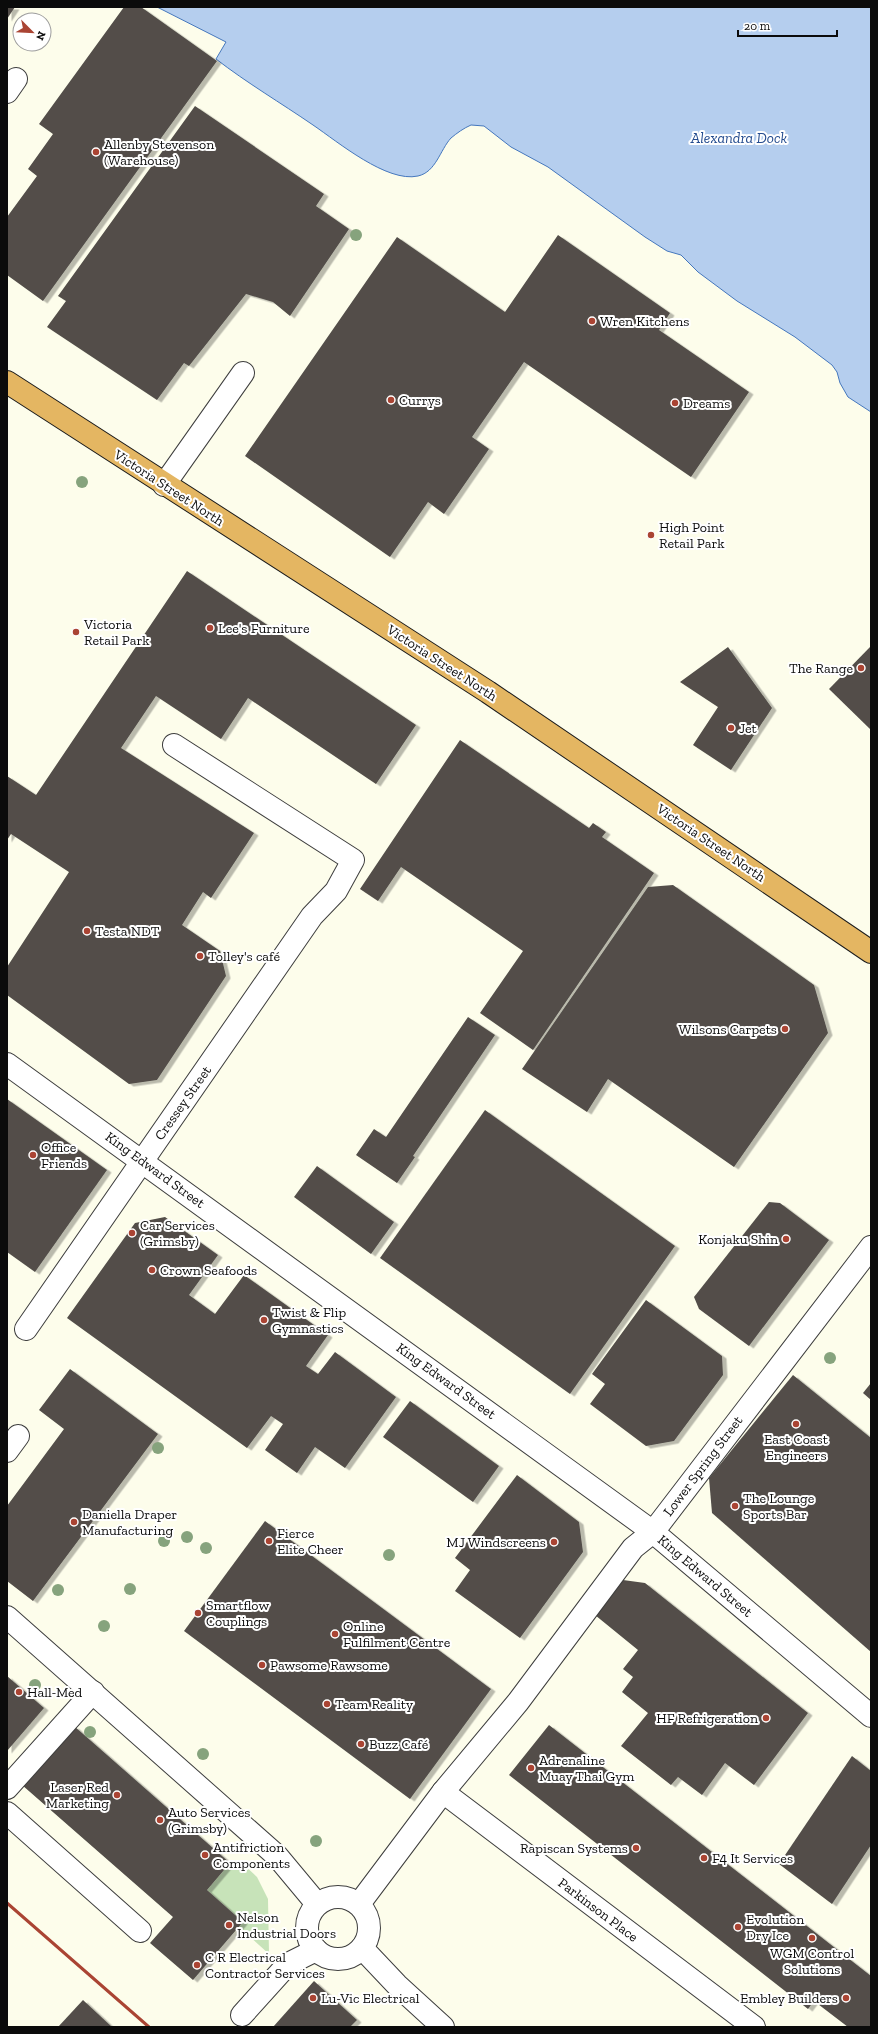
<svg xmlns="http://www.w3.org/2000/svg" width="878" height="2034" font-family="'Zilla Slab',serif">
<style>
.green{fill:#c7e3b9}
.water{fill:#b5ceee;stroke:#4577bd}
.building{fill:#524e49;filter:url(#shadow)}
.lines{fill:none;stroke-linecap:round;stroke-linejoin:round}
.minor-casing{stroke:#3e3e3e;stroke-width:24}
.highway-casing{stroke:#1c1c1c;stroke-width:24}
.minor{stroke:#fff;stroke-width:22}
.highway{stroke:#e4b662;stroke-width:22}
.rail{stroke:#a43;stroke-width:3}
.tree{fill:#86a37d}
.poi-dot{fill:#a43;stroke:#fff;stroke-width:1.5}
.labels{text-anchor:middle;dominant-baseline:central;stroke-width:4;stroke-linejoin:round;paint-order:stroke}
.poi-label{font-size:14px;fill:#0b0b0b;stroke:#fff;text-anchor:start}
.street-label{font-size:14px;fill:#0b0b0b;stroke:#fff}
.water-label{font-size:15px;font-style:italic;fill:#234b8e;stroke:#fff}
</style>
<defs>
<filter id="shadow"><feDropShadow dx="4.5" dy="2.5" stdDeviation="0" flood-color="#0004"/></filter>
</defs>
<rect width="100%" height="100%" fill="#fdfdeb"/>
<path class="green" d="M230 1863 236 1869 242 1863 257 1877 268 1899 269 1954 239 1927 243 1922 207 1890Z"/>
<path class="water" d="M157 7H871V412L848 397 840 383 837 372 832 365 795 337 737 301 698 272 681 255 667 251 645 237 548 167 511 147 484 126 471 125C464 128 457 133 451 138 440 150 436 172 418 176 387 183 338 142 313 125 281 103 247 83 216 59L226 42Z"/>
<g class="building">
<path d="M7 7H15L7 19Z"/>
<path d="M124 7H141L217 61 43 301 7 275V217L37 176 28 169 53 134 39 124Z"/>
<path d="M195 106 324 194 316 206 349 229 290 316 273 302 246 294 189 366 184 363 157 400 47 327 66 301 58 296Z"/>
<path d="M558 235 670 313 659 330 749 392 691 477 524 362 472 437 489 449 444 514 428 502 390 557 245 456 397 237 505 312Z"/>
<path d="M187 571 416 725 376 784 248 698 221 739 156 696 121 748 254 833 211 898 203 892 182 925 220 951 226 976 157 1080 129 1084 7 995V967L69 872 11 834 7 840V776L36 795Z"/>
<path d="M871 646V730L829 689Z"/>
<path d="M728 647 772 708 731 770 693 745 718 707 680 682Z"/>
<path d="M460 740 589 828 593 823 606 832 602 837 654 873 533 1050 480 1013 523 951 401 867 378 901 360 889Z"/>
<path d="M673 885 814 985 828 1033 734 1167 608 1079 587 1112 522 1069 648 887Z"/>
<path d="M468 1017 495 1035 413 1156 415 1157 397 1183 356 1155 374 1129 386 1137Z"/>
<path d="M7 1099 107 1170 35 1272 7 1252Z"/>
<path d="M485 1110 675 1246 570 1394 380 1258Z"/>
<path d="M317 1166 394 1222 371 1254 294 1197Z"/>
<path d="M769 1202 780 1203 829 1240 749 1346 699 1309 694 1297Z"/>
<path d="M165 1217 218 1255 189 1295 215 1314 244 1275 328 1335 306 1366 318 1374 335 1352 396 1397 345 1468 315 1447 297 1473 265 1450 283 1424 271 1416 247 1448 67 1318 135 1223Z"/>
<path d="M646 1300 722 1356 723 1375 674 1441 646 1446 590 1404 605 1384 592 1374Z"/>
<path d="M70 1369 158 1434 33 1601 7 1581V1506L64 1429 39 1410Z"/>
<path d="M793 1375 871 1438V1652L712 1513 709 1478Z"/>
<path d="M871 1383V1400L863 1393Z"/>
<path d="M410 1401 499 1466 473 1502 383 1437Z"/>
<path d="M517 1475 579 1522 583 1552 520 1638 455 1591 470 1570 455 1558Z"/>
<path d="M265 1521 491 1689 410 1799 184 1631Z"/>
<path d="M623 1580 645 1583 808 1713 754 1785 725 1763 702 1795 678 1777 671 1785 621 1746 648 1713 622 1692 633 1677 623 1669 638 1650 595 1615Z"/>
<path d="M7 1676 44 1708 7 1751Z"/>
<path d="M549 1725 871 1976V2027H848L814 2001 808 2009 509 1775Z"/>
<path d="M74 1726 230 1863 207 1890 243 1922 193 1980 150 1943 173 1917 22 1785Z"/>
<path d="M852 1756 871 1771V1845L832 1904 779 1864Z"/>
<path d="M314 1981 357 2020 350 2027H273Z"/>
<path d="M83 2000 112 2027H58Z"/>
</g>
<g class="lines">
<defs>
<g id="minor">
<path d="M7 92 16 79"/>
<path d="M164 485 243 373"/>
<path d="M7 1064 653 1532 871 1716"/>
<path d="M26 1329 312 916 336 891 353 860 174 745"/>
<path d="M7 1451 18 1436"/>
<path d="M7 1617 277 1856 317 1904"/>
<path d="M7 1788 93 1692"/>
<path d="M443 1792 754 2027"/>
<path d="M7 1813 140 1931"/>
<circle cx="338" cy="1928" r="31"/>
<path d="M359 1904 443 1792 518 1702 633 1548 653 1532 871 1247"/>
<path d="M362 1948 397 1985 443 2027"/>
<path d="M242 2015 288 1964 316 1950"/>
</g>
<path id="highway" d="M7 382 488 692 871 952"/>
</defs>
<use href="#minor" class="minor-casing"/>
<use href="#highway" class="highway-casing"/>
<use href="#minor" class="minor"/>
<use href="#highway" class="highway"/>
<path class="rail" d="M7 1903 149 2027"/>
</g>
<g class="tree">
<circle cx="356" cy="235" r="6"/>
<circle cx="82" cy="482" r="6"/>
<circle cx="830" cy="1358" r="6"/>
<circle cx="158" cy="1448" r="6"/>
<circle cx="187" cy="1537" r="6"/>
<circle cx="164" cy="1541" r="6"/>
<circle cx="206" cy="1548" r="6"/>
<circle cx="389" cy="1555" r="6"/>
<circle cx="130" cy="1589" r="6"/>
<circle cx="58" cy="1590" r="6"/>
<circle cx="104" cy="1626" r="6"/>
<circle cx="35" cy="1685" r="6"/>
<circle cx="90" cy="1732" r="6"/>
<circle cx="203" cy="1754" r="6"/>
<circle cx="316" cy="1841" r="6"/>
</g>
<g class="poi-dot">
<circle cx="96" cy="152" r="4"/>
<circle cx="592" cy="321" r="4"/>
<circle cx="391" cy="400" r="4"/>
<circle cx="675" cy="403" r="4"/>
<circle cx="651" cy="535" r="4"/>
<circle cx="210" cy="628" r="4"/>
<circle cx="76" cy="632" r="4"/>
<circle cx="861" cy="668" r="4"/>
<circle cx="731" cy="728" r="4"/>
<circle cx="87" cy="931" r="4"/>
<circle cx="200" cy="956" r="4"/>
<circle cx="785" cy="1029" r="4"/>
<circle cx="33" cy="1155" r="4"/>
<circle cx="132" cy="1233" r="4"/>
<circle cx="786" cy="1239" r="4"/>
<circle cx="152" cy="1270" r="4"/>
<circle cx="264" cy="1320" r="4"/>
<circle cx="796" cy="1424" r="4"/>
<circle cx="735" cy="1506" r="4"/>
<circle cx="74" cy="1522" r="4"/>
<circle cx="269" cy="1541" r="4"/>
<circle cx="554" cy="1542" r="4"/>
<circle cx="198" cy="1613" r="4"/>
<circle cx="335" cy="1634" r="4"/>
<circle cx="262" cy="1665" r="4"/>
<circle cx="19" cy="1692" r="4"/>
<circle cx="327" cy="1704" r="4"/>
<circle cx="766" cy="1718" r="4"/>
<circle cx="361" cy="1744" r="4"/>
<circle cx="531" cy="1768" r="4"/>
<circle cx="117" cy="1795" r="4"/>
<circle cx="160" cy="1820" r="4"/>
<circle cx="636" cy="1848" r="4"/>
<circle cx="205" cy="1855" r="4"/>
<circle cx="704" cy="1858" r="4"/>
<circle cx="229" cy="1925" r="4"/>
<circle cx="738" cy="1927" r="4"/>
<circle cx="812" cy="1938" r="4"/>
<circle cx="197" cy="1965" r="4"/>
<circle cx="313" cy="1998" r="4"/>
<circle cx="846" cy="1998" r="4"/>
</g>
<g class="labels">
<g class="poi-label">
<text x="104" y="144">Allenby Stevenson<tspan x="104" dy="16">(Warehouse)</tspan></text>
<text x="600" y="321">Wren Kitchens</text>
<text x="399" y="400">Currys</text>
<text x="683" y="403">Dreams</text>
<text x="659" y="527">High Point<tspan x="659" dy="16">Retail Park</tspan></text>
<text x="84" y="624">Victoria<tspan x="84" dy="16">Retail Park</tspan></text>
<text x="218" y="628">Lee's Furniture</text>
<text x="853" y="668" text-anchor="end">The Range</text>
<text x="739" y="728">Jet</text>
<text x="95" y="931">Testa NDT</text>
<text x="208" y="956">Tolley's café</text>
<text x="777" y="1029" text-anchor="end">Wilsons Carpets</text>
<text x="41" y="1147">Office<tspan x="41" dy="16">Friends</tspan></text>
<text x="140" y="1225">Car Services<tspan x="140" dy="16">(Grimsby)</tspan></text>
<text x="778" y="1239" text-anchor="end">Konjaku Shin</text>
<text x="160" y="1270">Crown Seafoods</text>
<text x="272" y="1312">Twist &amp; Flip<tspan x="272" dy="16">Gymnastics</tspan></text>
<text x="796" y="1439" text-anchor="middle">East Coast<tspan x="796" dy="16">Engineers</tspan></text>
<text x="743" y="1498">The Lounge<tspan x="743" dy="16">Sports Bar</tspan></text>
<text x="82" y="1514">Daniella Draper<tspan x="82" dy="16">Manufacturing</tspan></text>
<text x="277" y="1533">Fierce<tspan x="277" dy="16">Elite Cheer</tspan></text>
<text x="546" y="1542" text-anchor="end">MJ Windscreens</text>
<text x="206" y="1605">Smartflow<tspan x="206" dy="16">Couplings</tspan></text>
<text x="343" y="1626">Online<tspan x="343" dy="16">Fulfilment Centre</tspan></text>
<text x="270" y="1665">Pawsome Rawsome</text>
<text x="27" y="1692">Hall-Med</text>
<text x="335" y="1704">Team Reality</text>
<text x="758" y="1718" text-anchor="end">HF Refrigeration</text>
<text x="369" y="1744">Buzz Café</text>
<text x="539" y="1760">Adrenaline<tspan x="539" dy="16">Muay Thai Gym</tspan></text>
<text x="109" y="1787" text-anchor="end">Laser Red<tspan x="109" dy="16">Marketing</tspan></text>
<text x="168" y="1812">Auto Services<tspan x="168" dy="16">(Grimsby)</tspan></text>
<text x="213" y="1847">Antifriction<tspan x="213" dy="16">Components</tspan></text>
<text x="628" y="1848" text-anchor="end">Rapiscan Systems</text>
<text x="712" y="1858">F4 It Services</text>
<text x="237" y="1917">Nelson<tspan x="237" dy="16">Industrial Doors</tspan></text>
<text x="746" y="1919">Evolution<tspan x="746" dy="16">Dry Ice</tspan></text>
<text x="812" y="1953" text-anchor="middle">WGM Control<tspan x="812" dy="16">Solutions</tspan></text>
<text x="205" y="1957">C R Electrical<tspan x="205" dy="16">Contractor Services</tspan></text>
<text x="321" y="1998">Lu-Vic Electrical</text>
<text x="838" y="1998" text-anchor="end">Embley Builders</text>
</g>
<g class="street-label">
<text transform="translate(169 488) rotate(33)">Victoria Street North</text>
<text transform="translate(442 663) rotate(33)">Victoria Street North</text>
<text transform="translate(711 843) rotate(34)">Victoria Street North</text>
<text transform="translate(183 1103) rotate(-55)">Cressey Street</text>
<text transform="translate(155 1170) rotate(36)">King Edward Street</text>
<text transform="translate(446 1381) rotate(36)">King Edward Street</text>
<text transform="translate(703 1466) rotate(-53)">Lower Spring Street</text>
<text transform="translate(705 1576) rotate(40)">King Edward Street</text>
<text transform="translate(598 1910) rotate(37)">Parkinson Place</text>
</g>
<g class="water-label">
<text x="739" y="138">Alexandra Dock</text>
</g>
</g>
<rect width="878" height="2034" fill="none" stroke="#0b0b0b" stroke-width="16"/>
<g transform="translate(32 32) rotate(114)"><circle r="19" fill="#ffffff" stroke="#9d9d9d"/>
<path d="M0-3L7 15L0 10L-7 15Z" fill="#aa4433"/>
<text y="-6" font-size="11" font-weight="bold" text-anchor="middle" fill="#0b0b0b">N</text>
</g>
<path d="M738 30v6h99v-6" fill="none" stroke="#0b0b0b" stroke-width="2"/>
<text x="744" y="30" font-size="12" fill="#0b0b0b" stroke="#ffffff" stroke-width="3" paint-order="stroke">20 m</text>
</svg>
